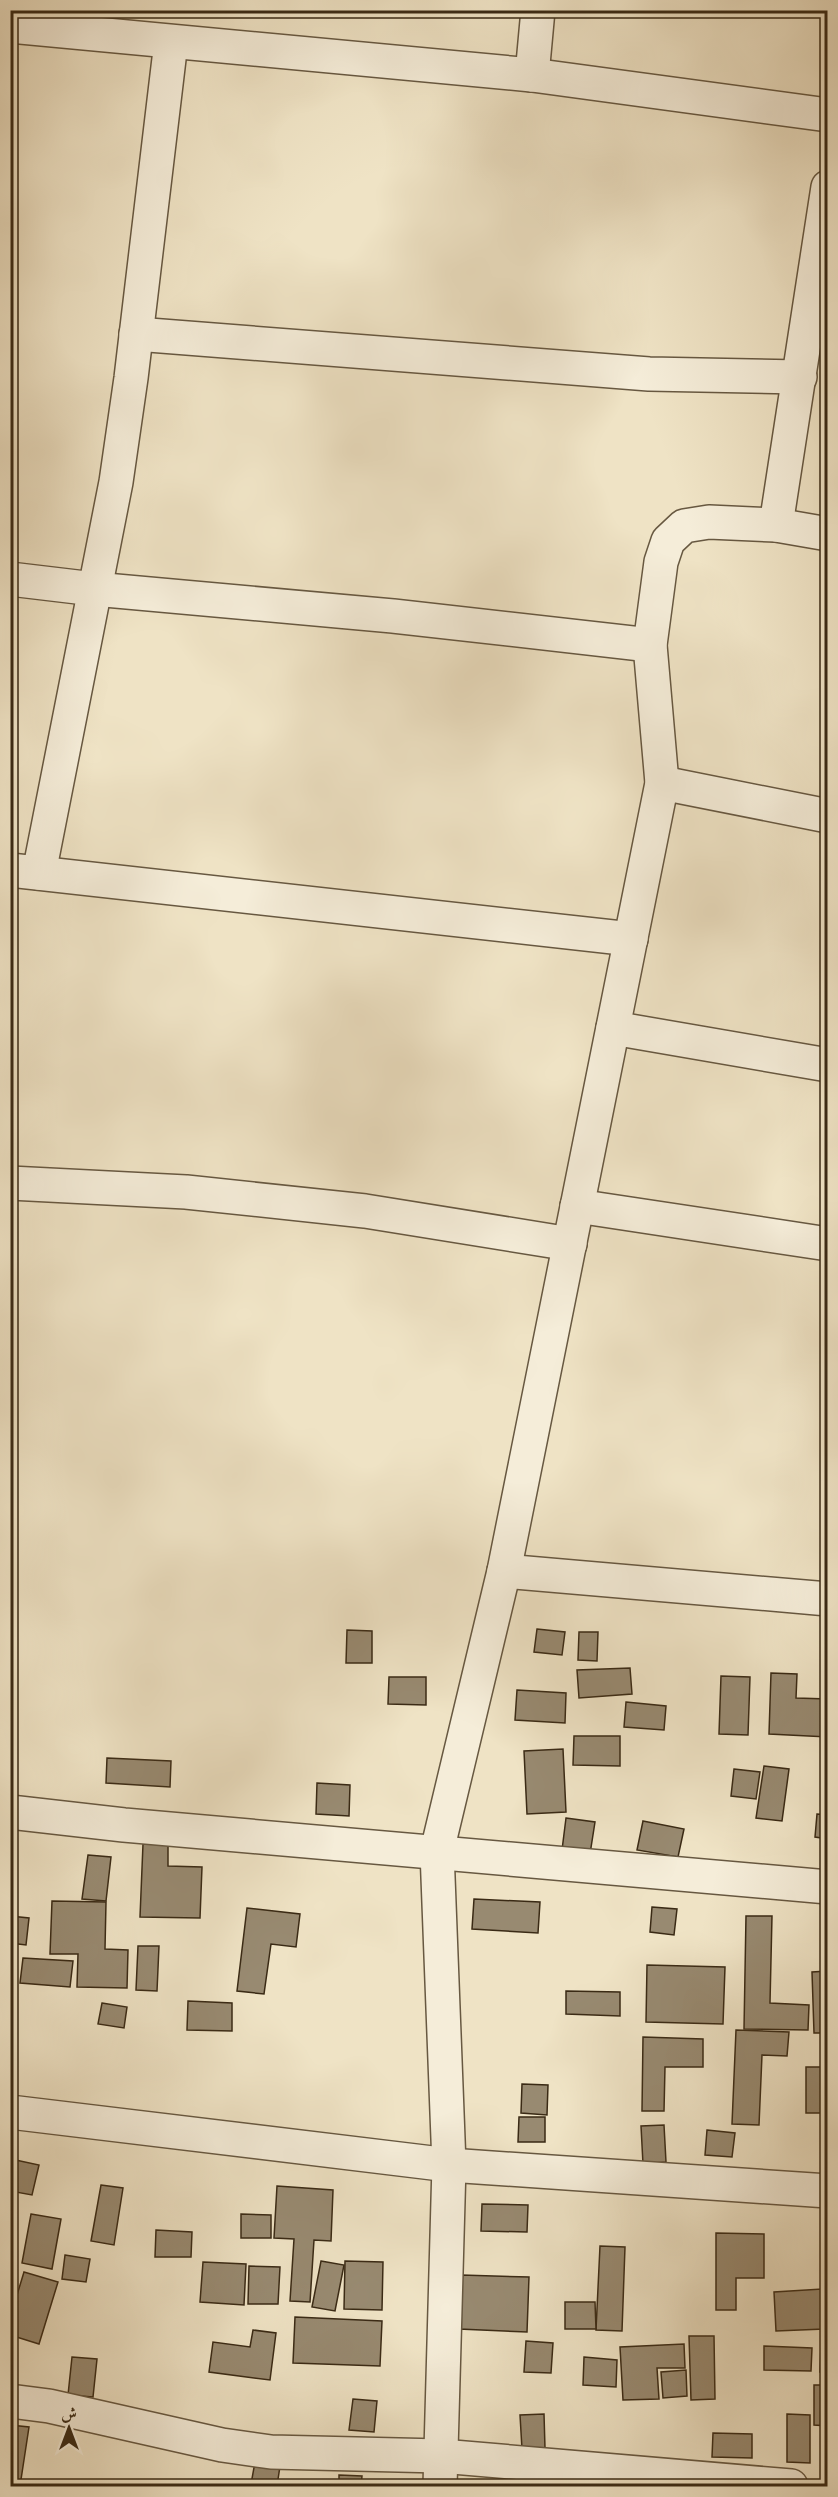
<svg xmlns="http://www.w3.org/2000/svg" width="838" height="2497" font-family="'EB Garamond',Amiri,serif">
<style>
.building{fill:#988a71;stroke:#3a2a15;stroke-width:1.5}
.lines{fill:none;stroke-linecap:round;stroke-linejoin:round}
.minor-casing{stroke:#675841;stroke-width:36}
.minor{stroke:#f5edd9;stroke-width:33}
</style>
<rect width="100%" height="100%" fill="#efe3c5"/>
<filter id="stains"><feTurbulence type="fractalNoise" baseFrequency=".00333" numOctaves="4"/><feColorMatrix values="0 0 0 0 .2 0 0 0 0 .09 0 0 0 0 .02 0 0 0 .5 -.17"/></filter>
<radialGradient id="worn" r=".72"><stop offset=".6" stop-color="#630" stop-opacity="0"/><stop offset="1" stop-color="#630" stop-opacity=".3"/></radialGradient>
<g class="building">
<path d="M537 1629 565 1632 562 1655 534 1652Z"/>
<path d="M347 1630 372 1631V1663H346Z"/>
<path d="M579 1632H598L597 1661 578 1660Z"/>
<path d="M630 1668 632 1694 579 1698 577 1670Z"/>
<path d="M771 1673 797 1674 796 1698 828 1699V1737L769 1734Z"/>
<path d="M721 1676 750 1677 748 1735 719 1734Z"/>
<path d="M389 1677H426V1705L388 1704Z"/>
<path d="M517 1690 566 1693 565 1723 515 1720Z"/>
<path d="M626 1702 666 1706 664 1730 624 1727Z"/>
<path d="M574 1736H620V1766L573 1765Z"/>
<path d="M563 1749 566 1812 527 1814 524 1751Z"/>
<path d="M107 1758 171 1761 170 1787 106 1783Z"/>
<path d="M764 1766 789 1769 782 1821 756 1818Z"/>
<path d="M734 1769 760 1772 756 1799 731 1796Z"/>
<path d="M317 1783 350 1785 349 1816 316 1814Z"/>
<path d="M817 1814 828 1815V1839L815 1837Z"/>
<path d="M566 1818 595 1822 590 1854 562 1850Z"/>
<path d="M643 1821 684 1829 678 1857 637 1850Z"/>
<path d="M143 1844H168V1866L202 1867 200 1918 140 1917Z"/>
<path d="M88 1855 111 1857 106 1901 82 1899Z"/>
<path d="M474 1899 540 1902 538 1933 472 1929Z"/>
<path d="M52 1901 106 1902 105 1949 128 1950 127 1988 77 1987 78 1954H50Z"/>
<path d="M652 1907 677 1909 674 1935 650 1932Z"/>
<path d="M247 1908 300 1914 296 1947 271 1944 264 1994 237 1991Z"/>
<path d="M10 1916 29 1918 26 1945 10 1943Z"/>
<path d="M746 1916H772L770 2003 809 2005 808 2030 744 2029Z"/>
<path d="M138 1946H159L157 1991 136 1990Z"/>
<path d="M23 1958 73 1961 70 1987 20 1983Z"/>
<path d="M647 1965 725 1967 723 2024 646 2022Z"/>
<path d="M828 1971V2033H814L812 1972Z"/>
<path d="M566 1991 620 1992V2016L566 2014Z"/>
<path d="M188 2001 232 2003V2031L187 2030Z"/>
<path d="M102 2003 127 2007 124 2028 98 2024Z"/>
<path d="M736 2030 789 2032 787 2056 762 2055 759 2125 732 2124Z"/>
<path d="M643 2037 703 2039V2067H665L664 2111H642Z"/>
<rect x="806" y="2067" width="22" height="46"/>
<path d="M522 2084 548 2085 547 2115 521 2113Z"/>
<path d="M519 2117H545V2142H518Z"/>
<path d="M664 2125 666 2162 643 2164 641 2126Z"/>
<path d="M707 2130 735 2133 732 2157 705 2155Z"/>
<path d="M11 2159 39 2165 32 2195 10 2191Z"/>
<path d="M101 2185 123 2188 114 2245 91 2241Z"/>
<path d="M277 2186 333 2190 331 2241 314 2240 310 2302 290 2301 294 2239 274 2238Z"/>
<path d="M482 2204 528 2205 527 2232 481 2231Z"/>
<path d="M31 2214 61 2219 52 2269 22 2263Z"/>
<path d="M241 2214 271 2215V2238H241Z"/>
<path d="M156 2230 192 2232 191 2257H155Z"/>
<path d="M716 2233 764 2234V2278H736V2310H716Z"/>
<path d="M600 2246 625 2247 622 2331 596 2330Z"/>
<path d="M65 2255 90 2259 86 2282 62 2279Z"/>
<path d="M321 2261 344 2265 335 2311 312 2307Z"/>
<path d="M345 2261 383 2262 382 2310 344 2309Z"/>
<path d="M203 2262 246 2264 244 2305 200 2302Z"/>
<path d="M249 2266 280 2267 278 2304H248Z"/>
<path d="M24 2272 58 2282 39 2344 10 2335V2318Z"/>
<path d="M461 2275 529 2277 527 2332 459 2329Z"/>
<path d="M822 2289 824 2329 776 2331 774 2292Z"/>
<path d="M565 2302H595L596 2329H565Z"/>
<path d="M295 2317 382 2321 380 2366 293 2363Z"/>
<path d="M253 2330 276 2333 270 2380 209 2372 213 2342 250 2347Z"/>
<path d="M689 2336H714L715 2399 691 2400Z"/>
<path d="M526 2341 553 2343 551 2373 524 2372Z"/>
<path d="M684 2344 685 2368H657L659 2399 623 2400 620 2347Z"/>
<path d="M821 2345H828V2372H820Z"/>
<path d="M764 2346 812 2348 811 2371 764 2370Z"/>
<path d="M72 2357 97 2359 93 2397 68 2395Z"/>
<path d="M584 2357 617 2360 616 2387 583 2385Z"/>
<path d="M686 2370 687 2396 663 2398 661 2372Z"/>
<path d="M814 2385H828V2426L814 2425Z"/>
<path d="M353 2399 377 2401 374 2432 349 2430Z"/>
<path d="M544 2414 545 2448 522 2449 520 2415Z"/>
<path d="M787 2414 810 2415V2463L787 2462Z"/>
<path d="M10 2425 29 2427 20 2486H10Z"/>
<path d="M713 2433 752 2434V2458L712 2457Z"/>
<path d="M255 2462 280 2466 277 2486 251 2484Z"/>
<path d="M339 2475 362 2476 361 2486H339Z"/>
</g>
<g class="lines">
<defs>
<g id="minor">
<path d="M10 26 532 75 828 115"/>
<path d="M532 75 538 10"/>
<path d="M136 334 649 374 800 377"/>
<path d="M776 525 828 187"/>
<path d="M10 579 94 589 393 616 650 645"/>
<path d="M662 783 828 816"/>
<path d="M10 870 631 939"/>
<path d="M39 873 116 482 131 378 171 42"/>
<path d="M613 1028 828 1065"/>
<path d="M10 1183 186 1192 365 1211 570 1244"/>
<path d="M577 1206 828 1244"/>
<path d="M504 1571 828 1599"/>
<path d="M10 1812 124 1825 828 1887"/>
<path d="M10 2112 449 2165 828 2191"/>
<path d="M10 2401 49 2406 222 2445 271 2452 441 2456 791 2486"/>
<path d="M440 2486 449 2165 437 1851 504 1571 662 783 650 645 661 562 668 541 684 526 709 522 776 525 828 534"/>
</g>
</defs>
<use href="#minor" class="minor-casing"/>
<use href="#minor" class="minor"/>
</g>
<rect width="838" height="2497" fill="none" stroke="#efe3c5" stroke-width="36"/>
<rect x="12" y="12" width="814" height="2473" fill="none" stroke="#3a2a15" stroke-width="3"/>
<rect x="18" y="18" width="802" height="2461" fill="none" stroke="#3a2a15" stroke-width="1.5"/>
<g transform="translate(69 2428)" stroke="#f5edd9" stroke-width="4.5" paint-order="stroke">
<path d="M0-4.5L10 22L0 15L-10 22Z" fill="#3a2a15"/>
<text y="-9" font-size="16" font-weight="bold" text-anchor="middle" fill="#3a2a15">ش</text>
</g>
<rect width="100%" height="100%" filter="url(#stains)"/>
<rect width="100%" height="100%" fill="url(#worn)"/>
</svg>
